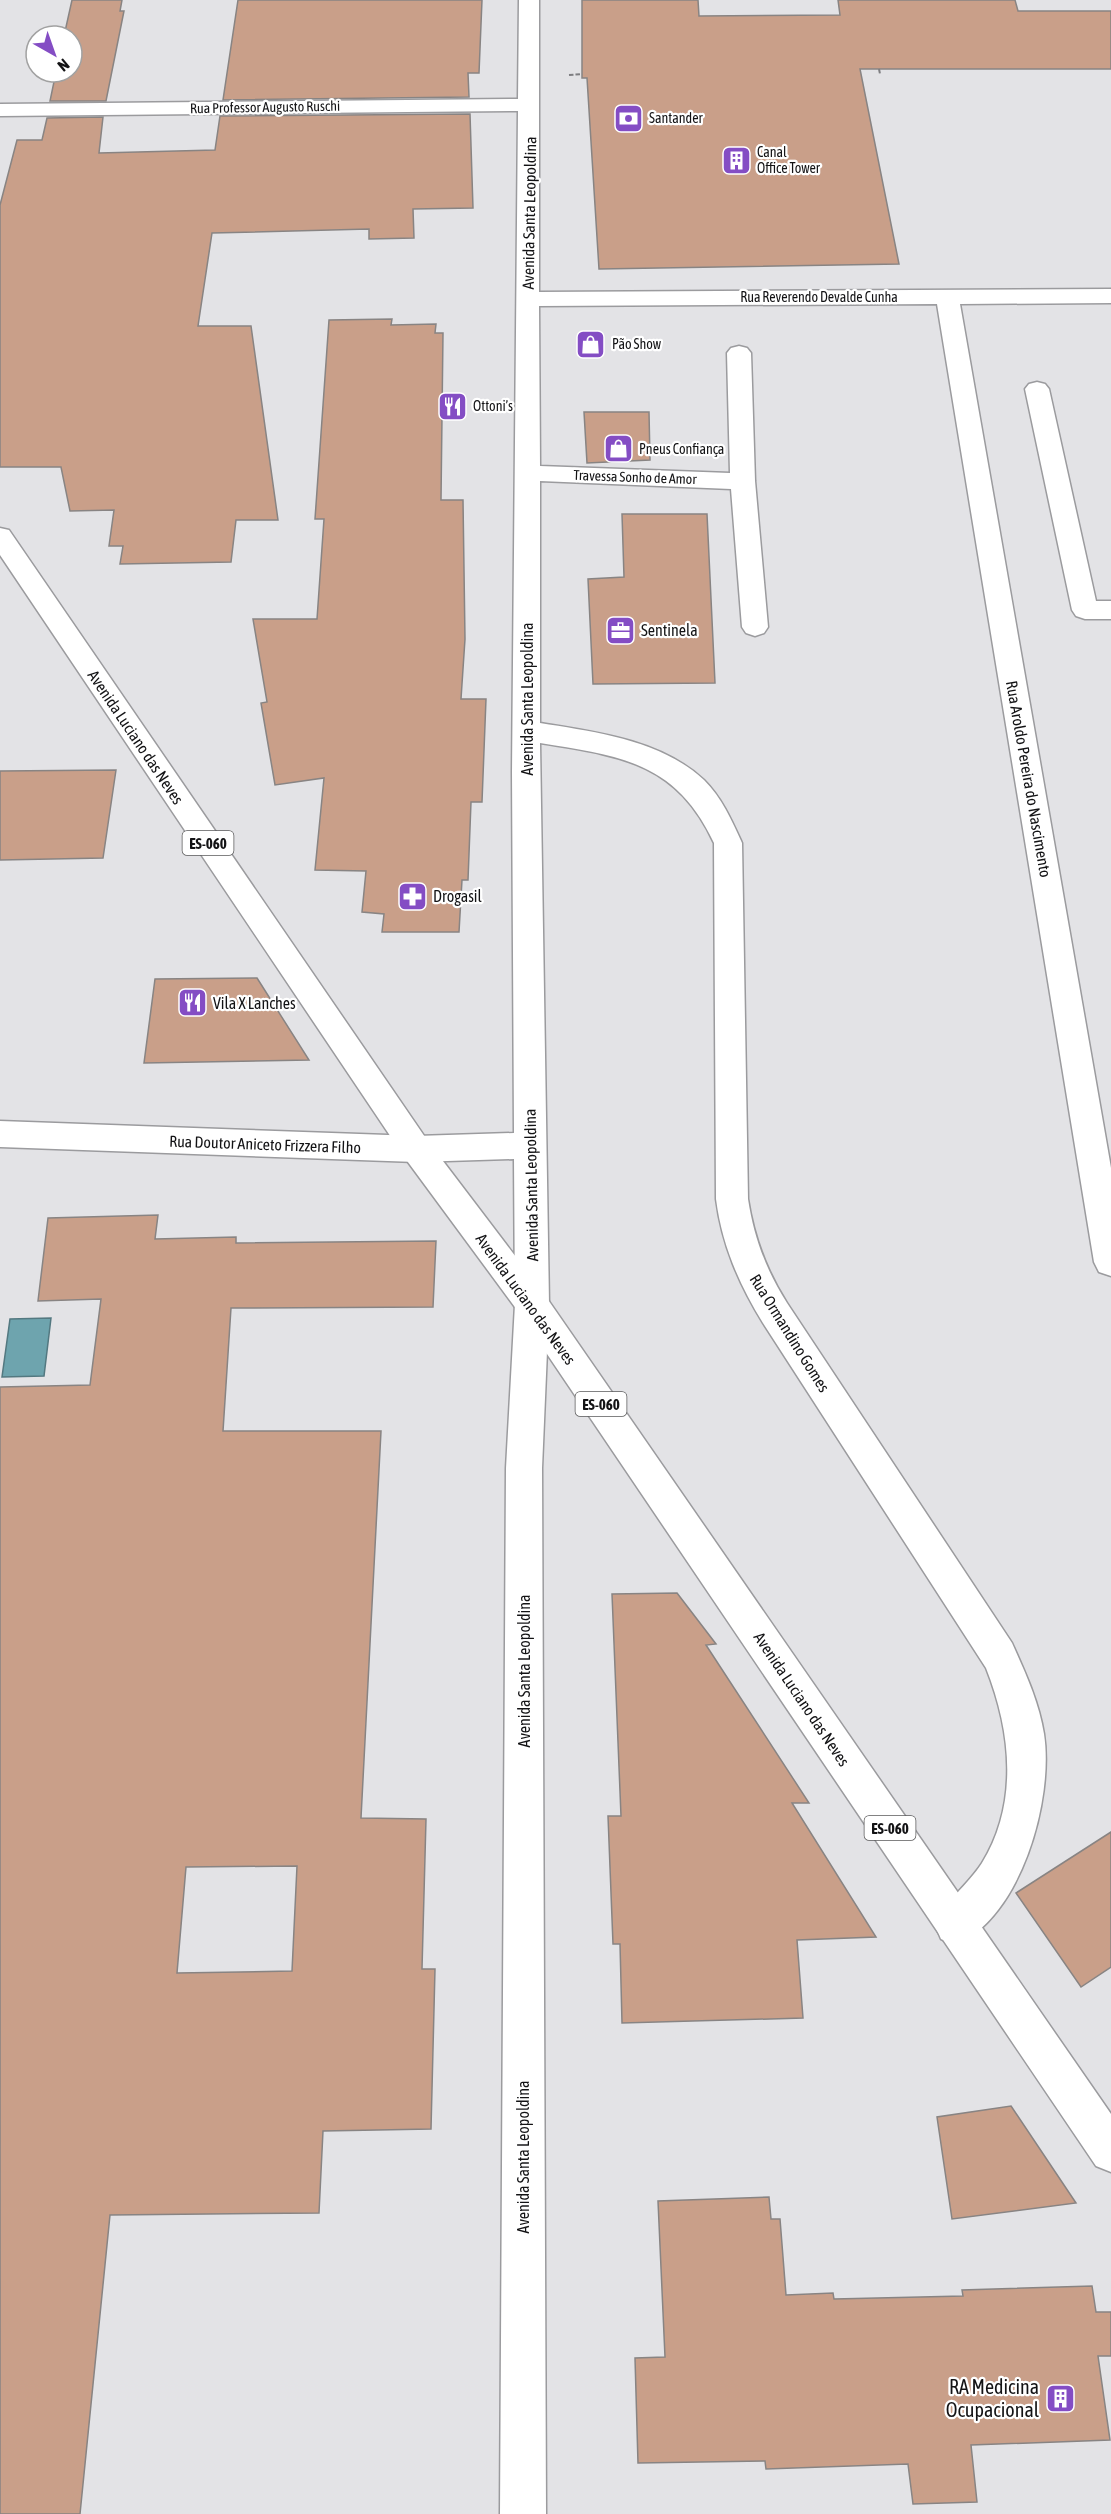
<svg xmlns="http://www.w3.org/2000/svg" width="1111" height="2514" font-family="'Asap Condensed',sans-serif">
<style>
.water{fill:#6ea4ae;stroke:#537880;stroke-width:1.5}
.building{fill:#c99f89;stroke:#888483;stroke-width:1.5;fill-rule:evenodd}
.lines{fill:none;stroke-linecap:round;stroke-linejoin:round}
.minor-casing{stroke:#9b9b9e;stroke-width:3}
.major-casing{stroke:#9b9b9e;stroke-width:3}
.path{stroke:#7e7e81;stroke-width:2;stroke-dasharray:4.5 2;stroke-linecap:butt}
.minor{fill:#fff;fill-rule:evenodd}
.major{fill:#fff;fill-rule:evenodd}
.labels{text-anchor:middle;dominant-baseline:central;stroke-width:4.5;stroke-linejoin:round;paint-order:stroke}
.far-street-label{font-size:14px;fill:#131315;stroke:#fff}
.far-poi-label{font-size:14px;fill:#131315;stroke:#fff;text-anchor:start}
.shield{fill:#fff;stroke:#5a5a5b;stroke-width:1.5}
.shield-label{font-size:15px;font-weight:bold;fill:#131315}
.street-label{font-size:16px;fill:#131315;stroke:#fff}
.poi-label{font-size:16px;fill:#131315;stroke:#fff;text-anchor:start}
.near-poi-label{font-size:20px;fill:#131315;stroke:#fff;text-anchor:end}
</style>
<rect width="100%" height="100%" fill="#e3e3e6"/>
<path class="water" d="M51 1318 44 1376 2 1377 10 1319Z"/>
<g class="building">
<path d="M72 0H122L120 11H124L106 101H50L56 72H72V36H64Z"/>
<path d="M238 0H482L479 73H468L469 97 223 100Z"/>
<path d="M582 0H698L699 16 840 15 838 0H1015L1018 11H1111V69H860L899 264 599 269 587 78H582Z"/>
<path d="M470 114 473 208 413 209 414 238 369 239V229L212 233 198 326H251L278 520H236L231 562 120 564 123 546H109L114 510 70 511 61 467H0V205L17 140H42L47 118 103 117 99 153 215 150 220 116Z"/>
<path d="M392 319 391 325 436 324 435 333H443L441 500H463L465 639 461 699H486L482 802H471L468 880H462L459 932H382L384 914 362 912 366 871 315 870 324 778 275 785 261 703 267 702 253 619H317L324 519H315L329 320Z"/>
<path d="M584 412H649L650 460 587 463Z"/>
<path d="M622 514H707L715 683 593 684 588 579 624 577Z"/>
<path d="M116 770 103 858 0 860V771Z"/>
<path d="M257 978 309 1060 144 1063 155 979Z"/>
<path d="M158 1215 155 1239 236 1237V1243L436 1241 433 1307 231 1308 223 1431H381L361 1818 426 1819 422 1969H435L431 2129 323 2131 319 2213 110 2215 80 2514H0V1387L90 1385 101 1299 38 1301 48 1218ZM297 1866 292 1971 177 1973 186 1867Z"/>
<path d="M677 1593 716 1644 706 1645 809 1803H792L876 1937 797 1940 803 2018 622 2023 620 1944H613L608 1816H621L612 1594Z"/>
<path d="M1111 1832V1967L1081 1987 1016 1893Z"/>
<path d="M1011 2106 1076 2203 952 2219 937 2117Z"/>
<path d="M769 2197 771 2219H780L786 2295 833 2293 834 2299 963 2296 962 2290 1092 2286 1096 2312H1111V2356H1098L1110 2440 971 2445 977 2502 913 2504 908 2464 766 2469 765 2461 638 2463 635 2358 665 2357 658 2201Z"/>
</g>
<g class="lines">
<defs>
<g id="minor">
<path d="M519 0H539V292L1111 289V303L960 304 1111 1168V1276L1099 1272 1094 1262 937 304 539 306 540 466 730 473 727 353 731 348 739 346 747 348 751 353 755 481 768 627 764 633 755 636 746 633 742 627 731 489 540 481V723C596 732 661 740 704 780 722 798 732 821 742 843L748 1199C754 1238 766 1270 787 1303L1012 1643C1025 1672 1039 1702 1044 1734 1054 1799 1021 1918 955 1945L941 1939 935 1925C945 1901 968 1885 982 1863 1019 1803 1011 1731 986 1668L763 1323C739 1284 722 1245 716 1199L714 843C676 762 621 756 540 743L549 1304 542 1468 546 2514H500L506 1468 515 1304 514 1159 416 1162 0 1147V1121L416 1136 514 1133 512 772 518 111 0 116V104L518 99Z"/>
<path d="M1037 382 1045 384 1049 389 1096 601H1111V619H1085L1076 616 1072 610 1025 389 1029 384Z"/>
</g>
<path id="major" d="M0 528 9 530 427 1140 544 1294 1111 2114V2172L1096 2166 520 1314 405 1158 0 555Z"/>
</defs>
<use href="#minor" class="minor-casing"/>
<use href="#major" class="major-casing"/>
<g class="path">
<path d="M879 69 880 74"/>
<path d="M569 75 582 74"/>
</g>
<use href="#minor" class="minor"/>
<use href="#major" class="major"/>
</g>
<defs>
<symbol id="bank-square" viewBox="-11 -11 22 22"><rect x="-9" y="-9" width="18" height="18" rx="4" fill="#844dc4" stroke="#fff"/><path d="M-6-4H6V4H-6ZM0-2.3a2.3 2.3 0 1 0 0 4.6a2.3 2.3 0 1 0 0-4.6Z" fill="#fff"/></symbol>
<symbol id="building-square" viewBox="-11 -11 22 22"><rect x="-9" y="-9" width="18" height="18" rx="4" fill="#844dc4" stroke="#fff"/><path d="M-4-6H4V6H1V3H-1V6H-4ZM-2.5-4.3h1.7v1.8h-1.7ZM.8-4.3h1.7v1.8H.8ZM-2.5-1h1.7V.8h-1.7ZM.8-1h1.7V.8H.8Z" fill="#fff"/></symbol>
<symbol id="shop-square" viewBox="-11 -11 22 22"><rect x="-9" y="-9" width="18" height="18" rx="4" fill="#844dc4" stroke="#fff"/><path d="M-5-2.5h2.3a2.7 3.5 0 0 1 5.4 0H5L5.5 6h-11ZM-1.5-2.5h3a1.5 2.3 0 0 0-3 0Z" fill="#fff"/></symbol>
<symbol id="restaurant-square" viewBox="-11 -11 22 22"><rect x="-9" y="-9" width="18" height="18" rx="4" fill="#844dc4" stroke="#fff"/><path d="M-5-6h1v4h1v-4h1v4h1v-4h1v5L-1.5 .5V6h-2V.5L-5-1ZM5-6V6H3V1.5H1.5Q1.5-4 5-6Z" fill="#fff"/></symbol>
<symbol id="office-square" viewBox="-11 -11 22 22"><rect x="-9" y="-9" width="18" height="18" rx="4" fill="#844dc4" stroke="#fff"/><path d="M-6-3h4V-5.5h4V-3h4V5H-6ZM-1-4.5V-3h2v-1.5ZM-6 0V1H6V0Z" fill="#fff"/></symbol>
<symbol id="pharmacy-square" viewBox="-11 -11 22 22"><rect x="-9" y="-9" width="18" height="18" rx="4" fill="#844dc4" stroke="#fff"/><path d="M-2-6h4v4h4v4h-4v4h-4v-4h-4v-4h4Z" fill="#fff"/></symbol>
</defs>
<g fill-rule="evenodd">
<use href="#bank-square" x="612" y="102" width="33" height="33"/>
<use href="#building-square" x="720" y="144" width="33" height="33"/>
<use href="#shop-square" x="574" y="328" width="33" height="33"/>
<use href="#restaurant-square" x="436" y="390" width="33" height="33"/>
<use href="#shop-square" x="602" y="432" width="33" height="33"/>
<use href="#office-square" x="604" y="614" width="33" height="33"/>
<use href="#pharmacy-square" x="396" y="880" width="33" height="33"/>
<use href="#restaurant-square" x="176" y="986" width="33" height="33"/>
<use href="#building-square" x="1044" y="2382" width="33" height="33"/>
</g>
<g class="labels">
<g class="far-street-label">
<text transform="translate(265 107) rotate(-1)">Rua Professor Augusto Ruschi</text>
<text x="819" y="297">Rua Reverendo Devalde Cunha</text>
<text transform="translate(635 477) rotate(2)">Travessa Sonho de Amor</text>
</g>
<g class="far-poi-label">
<text x="649" y="118">Santander</text>
<text x="757" y="152">Canal<tspan x="757" dy="16">Office Tower</tspan></text>
<text x="612" y="344">Pão Show</text>
<text x="473" y="406">Ottoni’s</text>
<text x="639" y="449">Pneus Confiança</text>
</g>
<g class="shield">
<rect x="182.5" y="831" width="51" height="24" rx="4.5"/>
<rect x="575.5" y="1392" width="51" height="24" rx="4.5"/>
<rect x="864.5" y="1816" width="51" height="24" rx="4.5"/>
</g>
<g class="shield-label">
<text x="208" y="843">ES-060</text>
<text x="601" y="1404">ES-060</text>
<text x="890" y="1828">ES-060</text>
</g>
<g class="street-label">
<text transform="translate(529 213) rotate(-89)">Avenida Santa Leopoldina</text>
<text transform="translate(527 699) rotate(-90)">Avenida Santa Leopoldina</text>
<text transform="translate(136 737) rotate(56)">Avenida Luciano das Neves</text>
<text transform="translate(1029 779) rotate(80)">Rua Aroldo Pereira do Nascimento</text>
<text transform="translate(265 1144) rotate(2)">Rua Doutor Aniceto Frizzera Filho</text>
<text transform="translate(531 1185) rotate(-91)">Avenida Santa Leopoldina</text>
<text transform="translate(526 1299) rotate(54)">Avenida Luciano das Neves</text>
<text transform="translate(790 1333) rotate(58)">Rua Ormandino Gomes</text>
<text transform="translate(524 1671) rotate(-90)">Avenida Santa Leopoldina</text>
<text transform="translate(802 1699) rotate(56)">Avenida Luciano das Neves</text>
<text transform="translate(523 2157) rotate(-90)">Avenida Santa Leopoldina</text>
</g>
<g class="poi-label">
<text x="641" y="630">Sentinela</text>
<text x="433" y="896">Drogasil</text>
<text x="213" y="1003">Vila X Lanches</text>
</g>
<g class="near-poi-label">
<text x="1039" y="2386">RA Medicina<tspan x="1039" dy="23">Ocupacional</tspan></text>
</g>
</g>
<g transform="translate(54 54) rotate(140)"><circle r="28" fill="#ffffff" stroke="#a1a1a1" stroke-width="1.5"/>
<path d="M0-4.5L10 22L0 15L-10 22Z" fill="#844dc4"/>
<text y="-9" font-size="16" font-weight="bold" text-anchor="middle" fill="#131315">N</text>
</g>
</svg>
